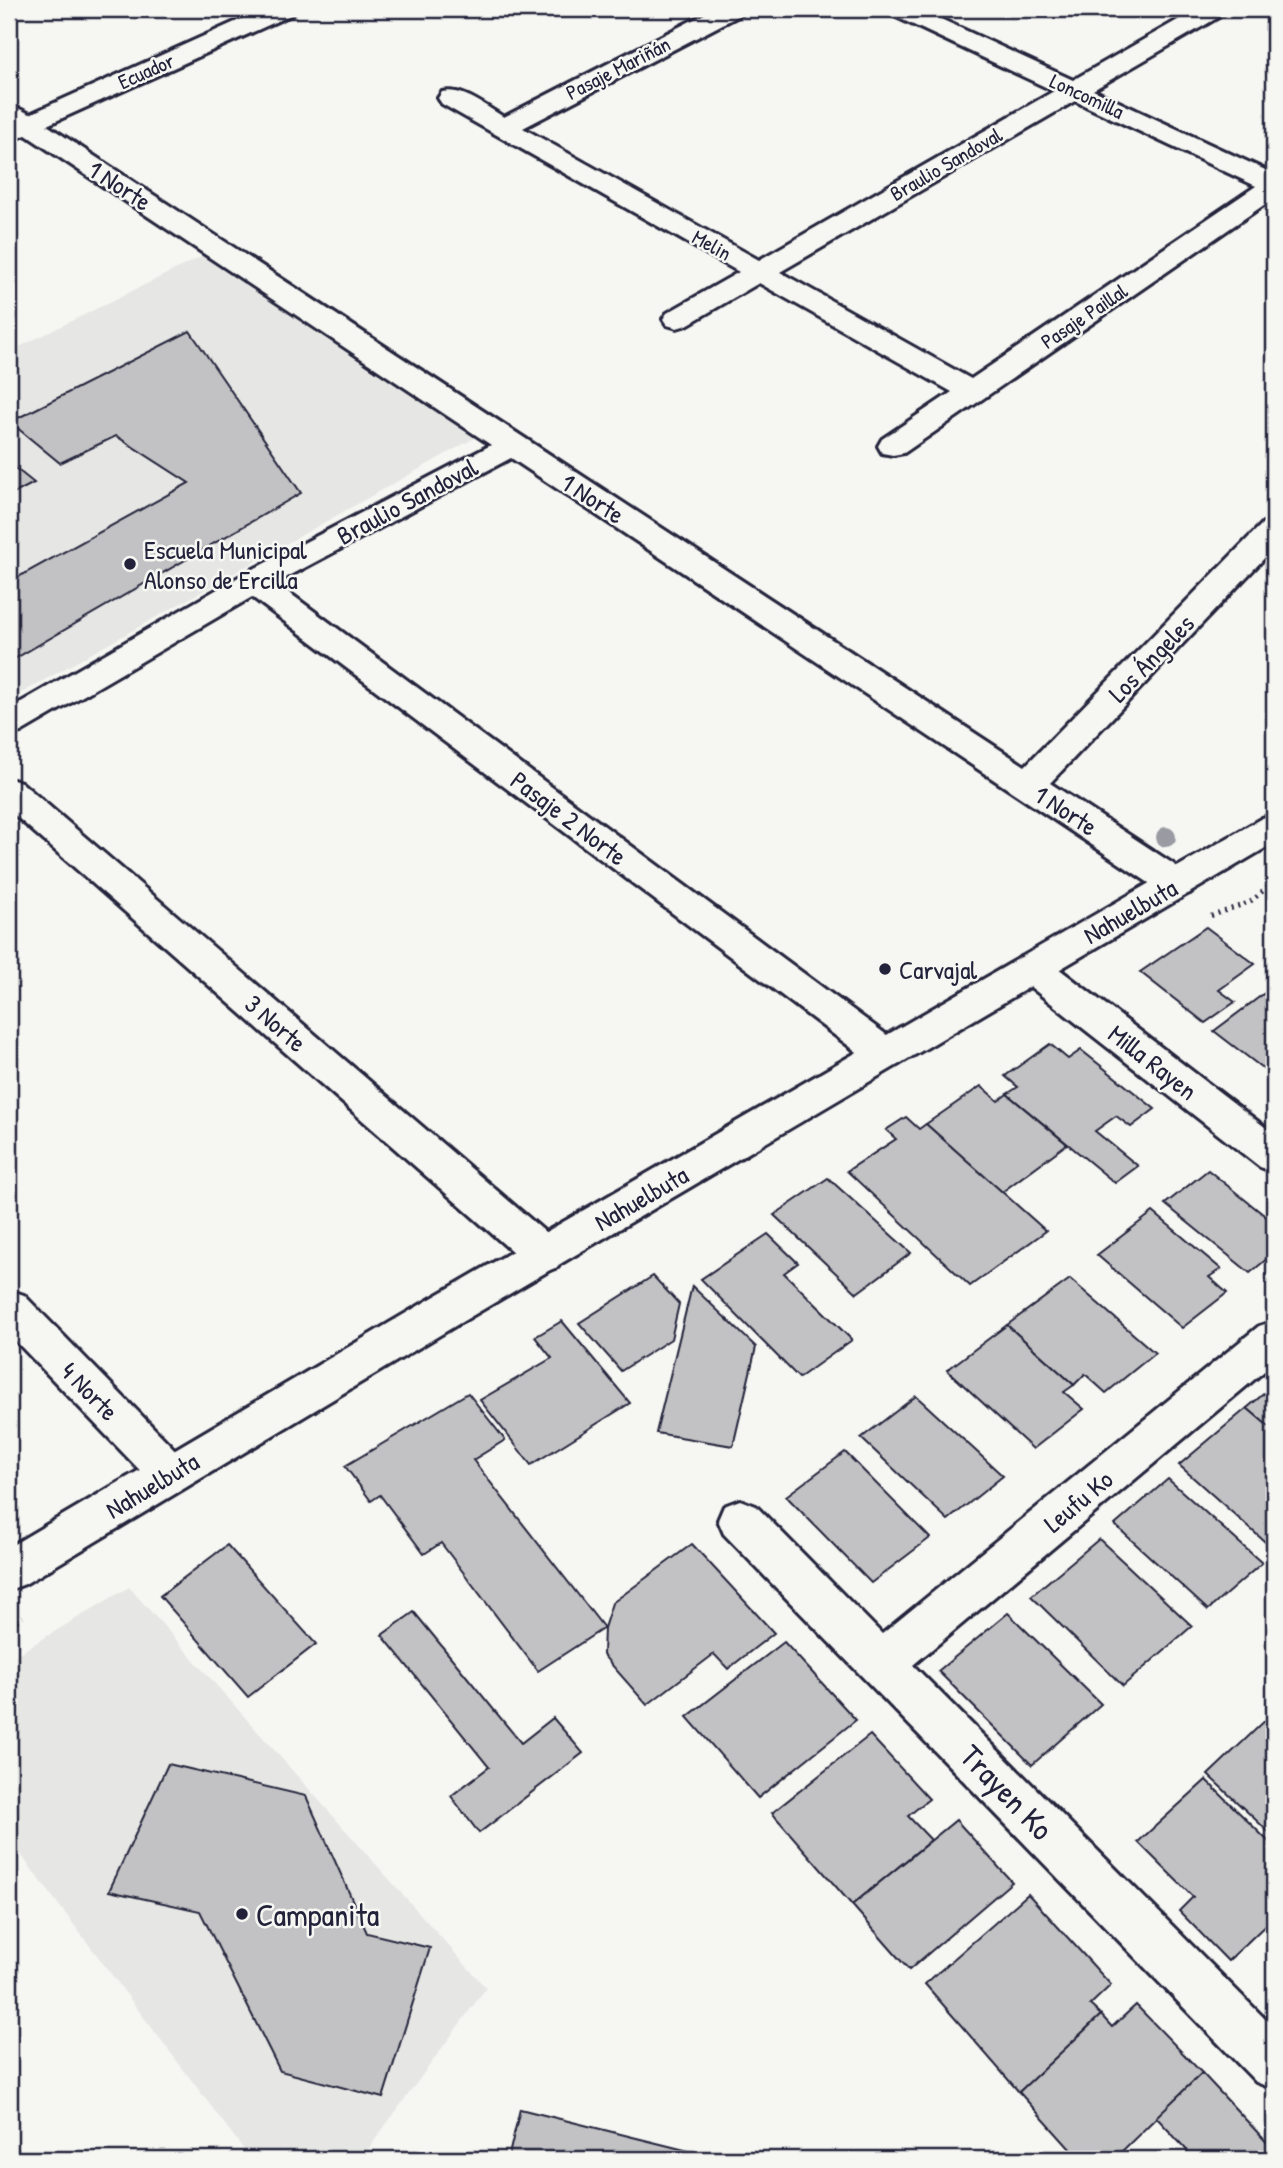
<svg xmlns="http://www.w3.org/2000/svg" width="1283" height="2168" font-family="'Patrick Hand',sans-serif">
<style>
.built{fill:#e6e6e4}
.building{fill:#c2c2c4;stroke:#22223b;stroke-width:2}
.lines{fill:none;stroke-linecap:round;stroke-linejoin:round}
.minor-casing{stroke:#22223b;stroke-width:6}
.major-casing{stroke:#22223b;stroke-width:6}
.path-far1{stroke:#22223b;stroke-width:4.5;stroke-dasharray:2 5;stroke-linecap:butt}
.path{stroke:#22223b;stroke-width:5;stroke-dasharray:2 6;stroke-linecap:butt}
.minor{fill:#f6f6f2;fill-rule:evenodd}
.major{fill:#f6f6f2;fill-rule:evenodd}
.tree{fill:#9a9aa3}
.poi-dot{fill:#22223b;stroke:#f6f6f2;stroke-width:2.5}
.labels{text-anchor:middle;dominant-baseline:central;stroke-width:5;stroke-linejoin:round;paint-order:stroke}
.far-street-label{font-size:21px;fill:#22223b;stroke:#f6f6f2}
.street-label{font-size:26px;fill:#22223b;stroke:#f6f6f2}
.poi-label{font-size:26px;fill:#22223b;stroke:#f6f6f2;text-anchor:start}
.near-street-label{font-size:32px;fill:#22223b;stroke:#f6f6f2}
.near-poi-label{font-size:32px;fill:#22223b;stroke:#f6f6f2;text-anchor:start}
</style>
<rect width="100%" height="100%" fill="#f6f6f2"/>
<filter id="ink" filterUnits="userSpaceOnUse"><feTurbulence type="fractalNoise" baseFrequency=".0143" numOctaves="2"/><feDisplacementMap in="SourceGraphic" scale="14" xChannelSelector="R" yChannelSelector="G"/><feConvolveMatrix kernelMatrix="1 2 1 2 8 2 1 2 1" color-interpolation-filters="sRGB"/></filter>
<g filter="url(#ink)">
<g class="built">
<path d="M221 247 494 427 9 700V352Z"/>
<path d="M129 1587 486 1988 361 2159H251L9 1839V1659Z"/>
</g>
<g class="building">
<path d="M190 331 301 493 9 662V582L189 483 116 436 60 463 10 422Z"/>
<path d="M9 463 34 483 9 496Z"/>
<path d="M1206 927 1255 964 1219 990 1235 1002 1205 1023 1140 972Z"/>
<path d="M1274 986V1077L1214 1031Z"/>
<path d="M1050 1044 1068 1059 1081 1050 1155 1109 1131 1127 1116 1116 1095 1131 1138 1166 1115 1183 1007 1094 1018 1087 1005 1076Z"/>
<path d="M981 1086 998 1101 1007 1094 1067 1144 1002 1192 926 1124Z"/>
<path d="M906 1117 919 1129 926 1124 1046 1231 970 1286 847 1171 896 1139 886 1130Z"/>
<path d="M1208 1170 1274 1223V1253L1250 1273 1165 1204Z"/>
<path d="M828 1178 911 1253 857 1293 774 1215Z"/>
<path d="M1153 1212 1221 1269 1209 1277 1227 1293 1182 1328 1097 1255Z"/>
<path d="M768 1234 798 1263 784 1273 852 1340 799 1378 701 1279Z"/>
<path d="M653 1276 679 1304 671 1339 621 1371 579 1323Z"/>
<path d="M1070 1279 1155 1353 1106 1393 1085 1374 1074 1385 1007 1325Z"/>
<path d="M692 1286 756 1347 733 1446 656 1433Z"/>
<path d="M562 1321 630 1403 531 1465 480 1400 552 1358 535 1337Z"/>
<path d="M1007 1325 1074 1385 1064 1392 1084 1409 1033 1449 947 1370Z"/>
<path d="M1274 1385V1431L1247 1408Z"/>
<path d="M468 1393 505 1440 473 1460 604 1628 538 1671 441 1543 424 1554 380 1495 371 1501 345 1466Z"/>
<path d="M916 1396 1003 1476 948 1520 861 1438Z"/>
<path d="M1247 1408 1274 1431 1273 1549 1179 1465Z"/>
<path d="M845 1452 930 1538 871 1583 786 1496Z"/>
<path d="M1168 1479 1262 1563 1208 1610 1115 1525Z"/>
<path d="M1099 1539 1192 1626 1123 1686 1031 1596Z"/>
<path d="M692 1544 774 1633 728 1669 714 1654 647 1705 603 1655 604 1628 612 1603Z"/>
<path d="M227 1545 316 1644 248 1697 160 1596Z"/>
<path d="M414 1612 521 1743 553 1718 583 1753 479 1833 451 1796 489 1767 382 1635Z"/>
<path d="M1008 1613 1101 1704 1032 1765 938 1671Z"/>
<path d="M784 1642 856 1720 758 1798 687 1717Z"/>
<path d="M1274 1712V1837L1208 1775Z"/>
<path d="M870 1735 929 1799 908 1816 931 1840 852 1905 772 1813Z"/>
<path d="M168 1764 306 1796 367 1933 430 1948 383 2098 280 2071 200 1911 109 1891Z"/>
<path d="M1206 1780 1274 1847 1272 1868 1274 1870V1917L1228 1961 1179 1911 1193 1897 1138 1842Z"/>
<path d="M956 1820 1012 1882 909 1970 852 1905Z"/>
<path d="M1028 1894 1111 1985 1090 2005 1101 2015 1019 2092 925 1984Z"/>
<path d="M1136 2005 1202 2073 1114 2159H1079L1019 2092 1101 2015 1112 2027Z"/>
<path d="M1202 2073 1274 2150V2159H1195L1156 2117Z"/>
<path d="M520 2109 721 2159H508Z"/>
</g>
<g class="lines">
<defs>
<g id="minor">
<path d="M264 9H296L293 14 47 125 1025 766 1263 523 1274 520V548L1050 783 1190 875 1195 884 1190 893 1177 897 1164 893 511 458 276 583 899 1044 905 1054 899 1064 886 1069 873 1064 252 597 21 732 9 736V709L242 575 491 445 26 135 9 141V104L30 114Z"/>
<path d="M714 9H745L742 14 523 128 759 260 1054 91 890 14 887 9H919L1073 80 1197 9H1227L1224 14 1093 90 1274 174V198L904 453 893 455 882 453 878 446 882 439 952 392 759 283 687 325 677 328 667 325 663 319 667 313 739 272 442 104 438 98 442 92C463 87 486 107 504 117ZM1075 101 1256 186 971 379 780 272Z"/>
<path d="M9 779 21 782 558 1243 564 1255 558 1267 544 1272 530 1267 9 810Z"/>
<path d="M1032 954 1045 958 1274 1134V1172L1260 1167 1019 978 1013 968 1019 958Z"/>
<path d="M9 1290 24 1295 186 1461 193 1474 186 1487 171 1493 156 1487 9 1334Z"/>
<path d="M1274 1321V1363L913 1665 1274 2028V2089L1256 2082 724 1534 718 1520 724 1506 740 1500 756 1506 882 1634 1259 1326Z"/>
</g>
<path id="major" d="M1274 815V843L460 1323 25 1584 9 1590V1547L430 1299 1262 818Z"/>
</defs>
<use href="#minor" class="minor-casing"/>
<use href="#major" class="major-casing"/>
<path class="path-far1" d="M1211 916 1250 902 1274 882"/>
<path class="path" d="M9 1625 23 1617"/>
<use href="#minor" class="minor"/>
<use href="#major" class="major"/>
</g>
<circle class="tree" cx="1166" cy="837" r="10"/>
</g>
<g class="poi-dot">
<circle cx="130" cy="564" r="7"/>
<circle cx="885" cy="969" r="7"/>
<circle cx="242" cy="1914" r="7"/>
</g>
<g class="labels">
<g class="far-street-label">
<text transform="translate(618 68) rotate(-27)">Pasaje Mariñán</text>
<text transform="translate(146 71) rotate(-24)">Ecuador</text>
<text transform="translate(1087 96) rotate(25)">Loncomilla</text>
<text transform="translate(946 164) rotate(-30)">Braulio Sandoval</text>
<text transform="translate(712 245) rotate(29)">Melin</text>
<text transform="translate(1084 316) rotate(-34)">Pasaje Paillal</text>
</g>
<g class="street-label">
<text transform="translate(120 185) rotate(33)">1 Norte</text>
<text transform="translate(593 498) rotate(33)">1 Norte</text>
<text transform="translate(407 501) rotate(-28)">Braulio Sandoval</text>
<text transform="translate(1151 658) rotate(-46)">Los Ángeles</text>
<text transform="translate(1066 810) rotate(33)">1 Norte</text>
<text transform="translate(569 818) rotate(37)">Pasaje 2 Norte</text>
<text transform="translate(1130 911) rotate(-30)">Nahuelbuta</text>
<text transform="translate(276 1023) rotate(41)">3 Norte</text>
<text transform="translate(1153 1062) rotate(38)">Milla Rayen</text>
<text transform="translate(641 1198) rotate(-30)">Nahuelbuta</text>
<text transform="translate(90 1391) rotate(46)">4 Norte</text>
<text transform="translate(152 1485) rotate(-31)">Nahuelbuta</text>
<text transform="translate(1078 1501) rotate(-40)">Leufu Ko</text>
</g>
<g class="poi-label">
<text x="144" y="549">Escuela Municipal<tspan x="144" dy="30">Alonso de Ercilla</tspan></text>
<text x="899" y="969">Carvajal</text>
</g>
<g class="near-street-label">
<text transform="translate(1007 1792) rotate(46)">Trayen Ko</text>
</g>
<g class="near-poi-label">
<text x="256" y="1914">Campanita</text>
</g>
</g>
<rect width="1283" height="2168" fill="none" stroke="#f6f6f2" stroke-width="35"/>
<rect x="18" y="18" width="1248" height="2133" fill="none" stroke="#22223b" stroke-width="2.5" filter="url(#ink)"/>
</svg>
